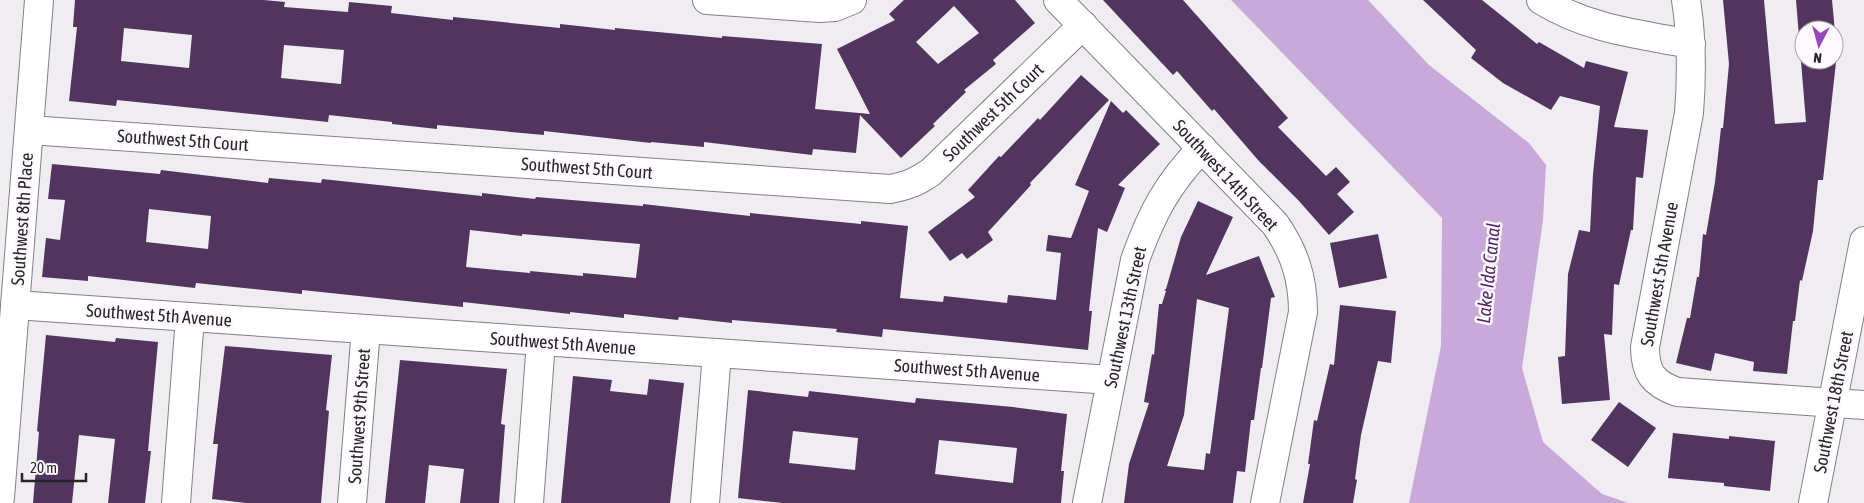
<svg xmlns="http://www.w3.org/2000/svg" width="1864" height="503" font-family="'Asap Condensed',sans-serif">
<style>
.water{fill:#c9a9da}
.building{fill:#51355f;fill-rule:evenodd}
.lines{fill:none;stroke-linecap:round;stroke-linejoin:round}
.minor-casing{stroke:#838085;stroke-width:30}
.minor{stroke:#fff;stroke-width:28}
.labels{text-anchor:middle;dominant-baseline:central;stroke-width:5;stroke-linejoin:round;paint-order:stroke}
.street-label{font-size:18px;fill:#272528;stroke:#fdf9ff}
.water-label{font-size:19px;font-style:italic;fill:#522966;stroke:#fdf9ff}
</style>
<rect width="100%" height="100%" fill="#efecf2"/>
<path class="water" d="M1231 0H1368L1429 65 1529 143 1546 165 1543 220 1522 368 1543 442 1602 494 1628 503H1409L1441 346 1442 218Z"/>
<g class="building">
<path d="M75 0H264L285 2 284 7 348 12 349 2 392 6 391 13 453 20V17L560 28V24L615 30V28L722 38V36L822 44 815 109 870 114 837 49 895 20 889 14 904 0H1015L1035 23 993 60 996 64 964 90 966 92 933 124 935 126 901 158 860 115 856 153 813 149 812 155 704 142V147L651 142V143L544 131V135L437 125V129L392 124V122L329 115 328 122 117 100 116 106 69 101 77 27H73ZM954 6 979 33 938 64 916 42ZM124 28 192 35 189 68 121 61ZM284 45 344 50 341 84 281 78Z"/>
<path d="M1103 0H1183L1288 118 1278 127 1326 176 1336 167 1350 182 1337 194 1354 212 1329 235 1299 201 1258 160 1214 109 1212 111 1177 71 1173 75Z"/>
<path d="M1423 0H1482L1537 44 1539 42 1584 68 1586 61 1628 72 1614 127 1648 130 1643 178 1636 177 1633 230H1631L1619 285 1614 284 1612 335 1604 334 1610 400 1562 404 1558 357 1565 356 1568 274 1579 230 1590 232 1593 174 1600 106 1560 96 1551 110 1503 83 1471 58 1476 50Z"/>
<path d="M1723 0H1764L1775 124 1806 122 1796 0H1832L1837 53 1823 180H1818L1813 231 1802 281 1800 280 1795 321H1793L1787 374 1753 371 1754 362 1715 353 1711 371 1676 363 1687 318H1690L1697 277H1699L1703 234 1706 235 1715 182 1721 128H1723L1729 64ZM1804 30H1834V60H1804Z"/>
<path d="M1081 75 1109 100 1030 183 1031 185 988 232 993 240 967 259 962 253 950 261 928 232 975 197 968 190 999 156 1001 157 1038 118 1040 120Z"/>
<path d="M1111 101 1123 113 1126 110 1160 144 1118 185 1125 188 1107 232 1098 228 1089 311H1092L1088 350 883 329 882 337 836 332 837 329 732 320V323L679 317 678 320 624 314V318L570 312V314L463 302V307L302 290V294L196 283 195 288 88 276V281L42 277 46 238 60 240 65 200 48 199 52 164 160 174 161 170 268 183 269 178 321 183 322 179 482 196V193L535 199 536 197 643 206V204L750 216V213L861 224V221L908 226 900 298 943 302 944 296 1007 303 1008 295 1056 300 1061 253 1046 251 1048 235 1071 238 1089 191 1075 185ZM149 209 211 216 208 249 146 242ZM470 230 522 236V234L640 244 636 278 583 273V276L530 271V273L466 267Z"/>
<path d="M1198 201 1233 217 1206 275 1259 256 1275 297 1271 298 1262 368H1261L1254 420H1251L1245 472 1237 471 1233 503H1124L1129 464 1149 403 1144 402 1152 354 1154 355 1159 304H1162L1166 291 1164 290 1166 289 1181 237ZM1197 299 1229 308 1210 454 1206 453 1204 470 1167 466 1184 415Z"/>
<path d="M1378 234 1387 278 1339 288 1330 243Z"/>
<path d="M1340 305 1396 311 1391 363 1378 361 1361 435 1355 479 1357 480 1353 503H1303L1310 464H1308L1314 420 1317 421 1330 364 1334 365Z"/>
<path d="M46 335 115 342 116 338 158 342 148 451H151L145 503H108L115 439 79 435 72 503H33L39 432 37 431Z"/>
<path d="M225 346 332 355 326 410 329 411 321 503H246L212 499 218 444H213Z"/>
<path d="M400 360 507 369 501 424 505 425 499 503H460L464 469 429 465 425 503H385Z"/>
<path d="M573 376 612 380 610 391 647 395 649 379 684 383 670 503H561Z"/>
<path d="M748 390 808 397 809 391 915 403 916 398 1013 407 1067 414 1061 471H1064L1061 503H783L738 498ZM793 431 858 438 855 470 789 463ZM939 440 1017 448 1013 483 935 474Z"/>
<path d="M1619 402 1656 428 1628 467 1591 440Z"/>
<path d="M1673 433 1729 439V436L1775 441 1770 491 1724 486V483L1668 478Z"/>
</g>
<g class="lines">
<defs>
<g id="minor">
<path d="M707 0 820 8 835 7 852 0"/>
<path d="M1058 0 1275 224C1294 251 1303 278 1303 312L1265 503"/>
<path d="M1541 0C1588 29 1637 34 1691 44"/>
<path d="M1686 0C1692 38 1692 75 1689 113L1645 347C1645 373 1653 383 1677 392L1864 405"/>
<path d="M29 130 890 189C906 186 917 182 931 172L1083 25"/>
<path d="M15 305 1111 380"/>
<path d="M0 498 39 0"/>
<path d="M176 503 190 317"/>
<path d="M352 503 366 329"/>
<path d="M529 503 541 341"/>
<path d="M705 503 717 353"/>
<path d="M1087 503 1135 260C1152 213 1167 184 1202 148"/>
<path d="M1813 503 1864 241"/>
</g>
</defs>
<use href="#minor" class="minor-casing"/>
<use href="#minor" class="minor"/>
</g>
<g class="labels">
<g class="street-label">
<text transform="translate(993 112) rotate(-44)">Southwest 5th Court</text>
<text transform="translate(183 140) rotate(4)">Southwest 5th Court</text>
<text transform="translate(587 168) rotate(4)">Southwest 5th Court</text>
<text transform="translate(1226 175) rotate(47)">Southwest 14th Street</text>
<text transform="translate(22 219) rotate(-86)">Southwest 8th Place</text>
<text transform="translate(1659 274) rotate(-80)">Southwest 5th Avenue</text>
<text transform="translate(159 315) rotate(4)">Southwest 5th Avenue</text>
<text transform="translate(1125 317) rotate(-78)">Southwest 13th Street</text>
<text transform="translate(563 343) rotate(4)">Southwest 5th Avenue</text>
<text transform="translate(967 370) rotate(4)">Southwest 5th Avenue</text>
<text transform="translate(1833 402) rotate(-79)">Southwest 18th Street</text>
<text transform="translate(359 416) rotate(-86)">Southwest 9th Street</text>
</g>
<g class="water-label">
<text transform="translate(1488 273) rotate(-84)">Lake Ida Canal</text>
</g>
</g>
<g transform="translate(1819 45) rotate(186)"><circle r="24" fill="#fdf9ff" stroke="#a7a4a9"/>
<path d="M0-4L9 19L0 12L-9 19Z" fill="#9549ba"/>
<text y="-8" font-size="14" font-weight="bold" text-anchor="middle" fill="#272528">N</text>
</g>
<path d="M22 473v8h64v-8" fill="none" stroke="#272528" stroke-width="2.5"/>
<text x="30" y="473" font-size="15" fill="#272528" stroke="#fdf9ff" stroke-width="4" paint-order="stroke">20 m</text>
</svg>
